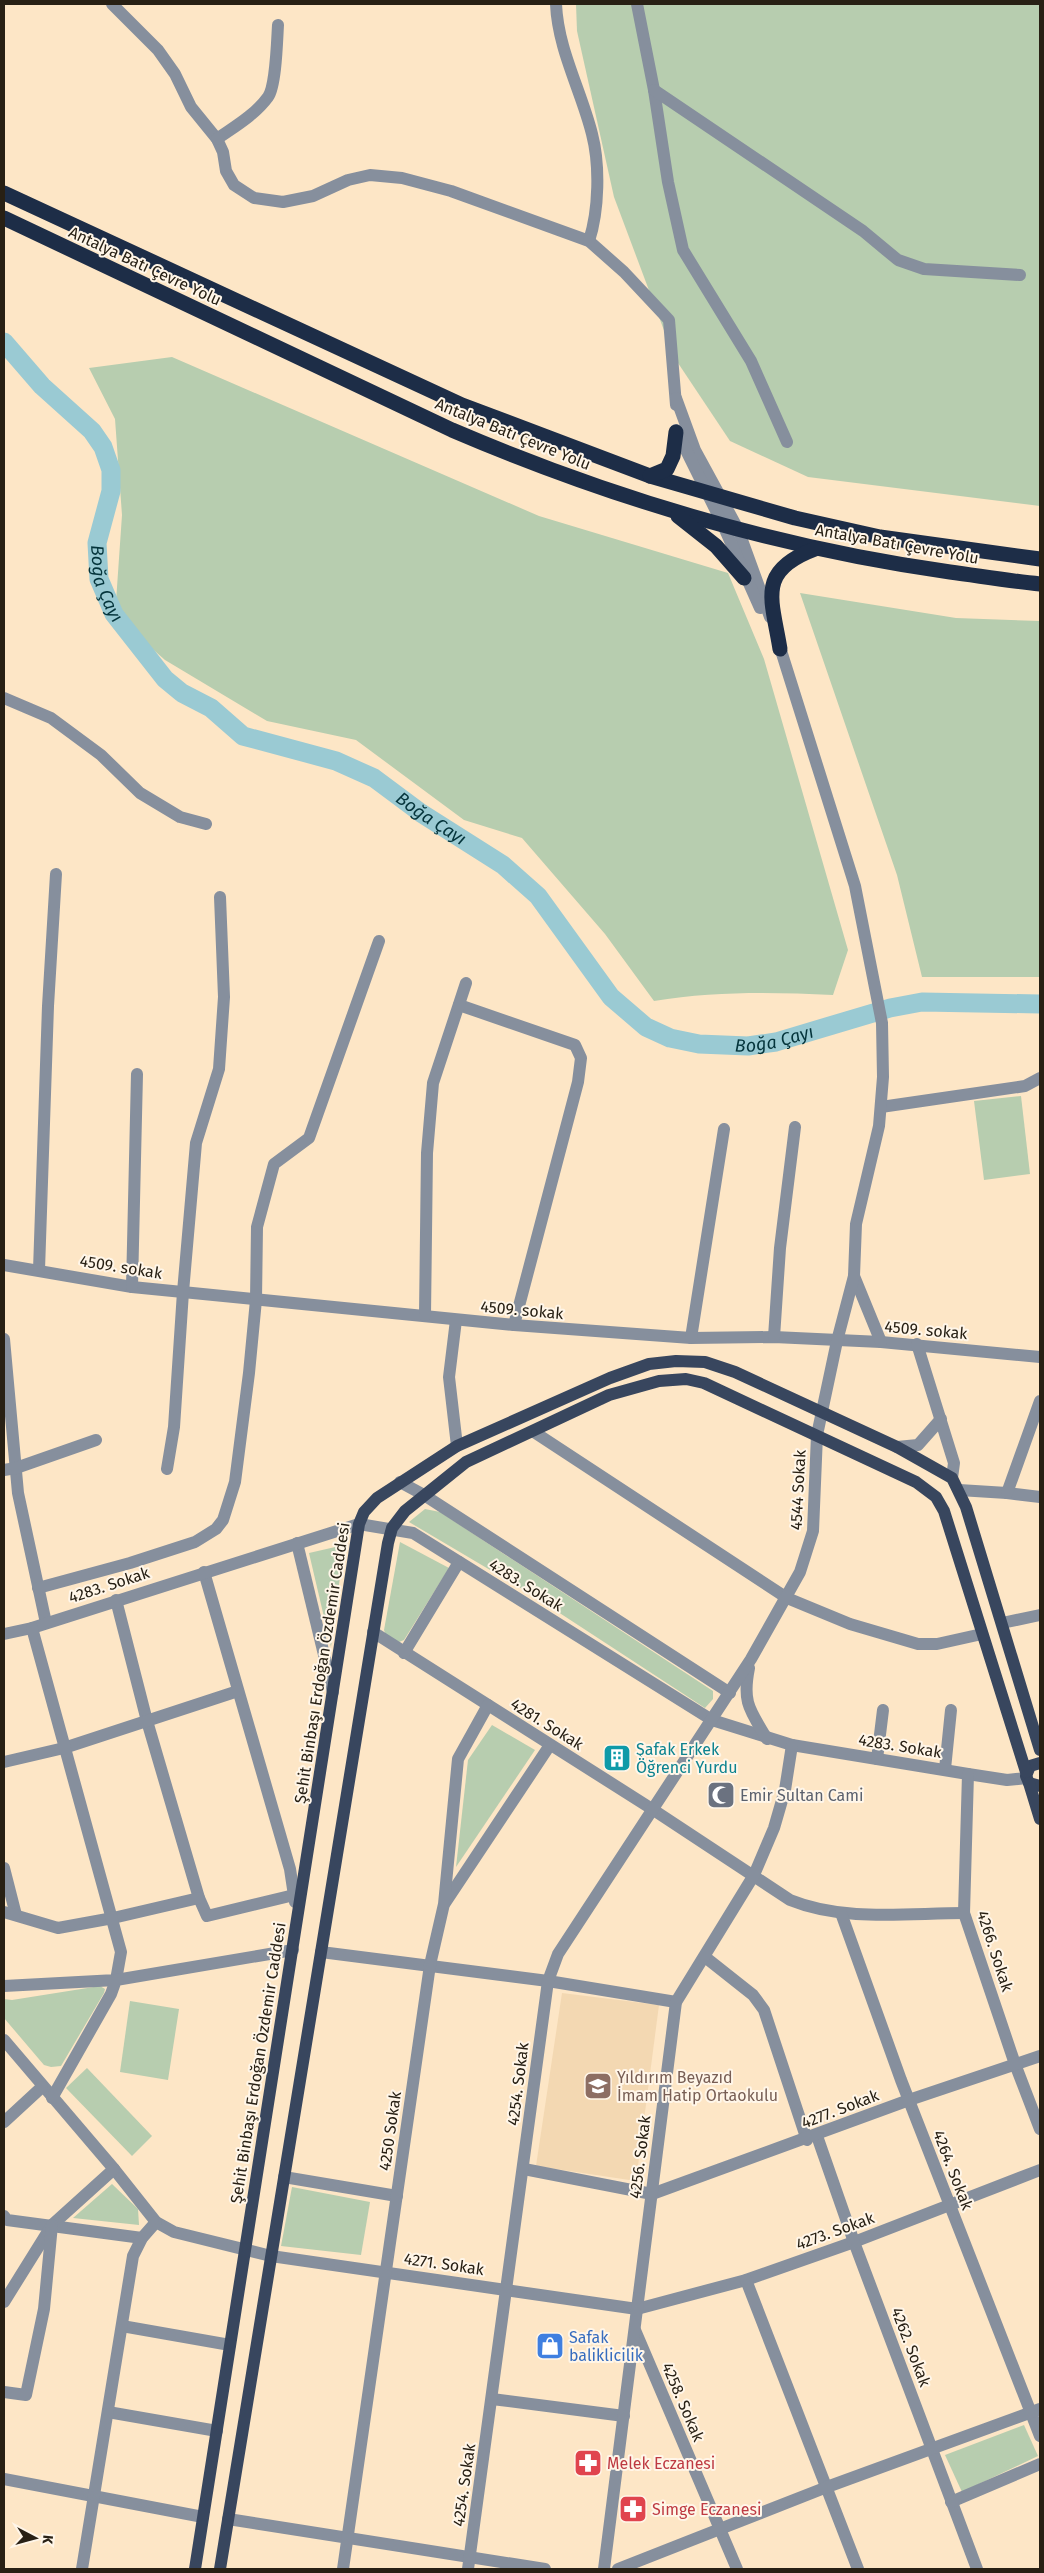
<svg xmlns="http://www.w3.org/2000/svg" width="1044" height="2573" font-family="'Fira Sans',sans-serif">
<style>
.built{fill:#f3d8b2}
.green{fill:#b7cdaf}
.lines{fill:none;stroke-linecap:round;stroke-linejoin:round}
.river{stroke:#9acad3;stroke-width:19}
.minor{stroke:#868f9d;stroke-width:12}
.major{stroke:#38465e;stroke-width:12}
.highway{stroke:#1d2d47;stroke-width:15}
.labels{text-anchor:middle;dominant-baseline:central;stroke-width:4;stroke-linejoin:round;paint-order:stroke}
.street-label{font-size:16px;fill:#282014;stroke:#fff6e9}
.culture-label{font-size:16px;fill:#0d838f;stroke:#fff6e9;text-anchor:start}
.worship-label{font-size:16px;fill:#5b616d;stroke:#fff6e9;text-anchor:start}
.education-label{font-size:16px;fill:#785e54;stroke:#fff6e9;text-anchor:start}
.shop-label{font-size:16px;fill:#366cbe;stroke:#fff6e9;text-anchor:start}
.health-label{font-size:16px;fill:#be3a42;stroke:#fff6e9;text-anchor:start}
.water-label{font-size:18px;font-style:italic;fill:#04343b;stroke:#fff6e9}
</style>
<rect width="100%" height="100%" fill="#fde6c6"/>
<path class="built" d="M562 1993 659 2005 636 2181 536 2166Z"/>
<g class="green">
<path d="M576 4H1040V506L808 477 730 441 674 357 614 197 577 31Z"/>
<path d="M172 357 539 516 728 573 764 659 848 950 833 995C773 992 714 991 654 1001L605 934 522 838 464 820 356 740 267 721 165 660 115 616 122 515 115 419 89 368Z"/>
<path d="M800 593 956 618 1040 621V977H922L897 875Z"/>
<path d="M1021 1096 1030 1174 984 1180 974 1101Z"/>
<path d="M425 1509 440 1512 713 1691V1699L705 1708 529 1593 409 1522Z"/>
<path d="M400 1542 449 1568 404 1640 399 1642 386 1636 384 1630Z"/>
<path d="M344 1545 331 1647 309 1553Z"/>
<path d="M492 1725 535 1750 456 1867 468 1760Z"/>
<path d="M100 1986 105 1989 104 1993 61 2066 51 2067 44 2065 4 2018V1999L12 2000Z"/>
<path d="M130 2001 179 2009 168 2080 120 2072Z"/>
<path d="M87 2068 152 2136 132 2156 66 2088Z"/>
<path d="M112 2184 138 2209 139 2225 73 2218Z"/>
<path d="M292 2187 370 2202 361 2255 281 2246Z"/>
<path d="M1024 2425 1038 2456 962 2492 945 2455Z"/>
</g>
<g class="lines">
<path class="river" id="s1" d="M4 342 42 386 92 431 103 447 111 470V491L97 543 99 579 114 614 165 679 182 693 211 708 243 736 336 761 374 778 421 813 503 865 538 896 611 997 646 1027 670 1038 699 1044 748 1046 776 1042 890 1008 922 1002 1040 1004"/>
<g class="minor">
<path d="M112 4 158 50 175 74 191 107 217 139 223 152 226 171 234 185 254 198 283 202 313 196 348 180 370 175 402 178 451 191 589 241 624 272 669 320 676 405"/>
<path d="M556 4C558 50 581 90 592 134 600 165 599 210 589 241"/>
<path d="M637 4 654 90 668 182 683 250 751 361 787 442"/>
<path d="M654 90 863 231 898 260 924 269 1020 275"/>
<path d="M217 139C234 127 255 115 268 97 276 86 277 41 278 25"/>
<path d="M676 398 695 450 738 529 770 617"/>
<path d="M676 430 723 525 760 608"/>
<path d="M4 698 51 718 101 755 140 793 180 817 206 824"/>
<path d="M459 1005 575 1045 581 1058 578 1082 514 1325"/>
<path d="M881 1107 1025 1086 1040 1078"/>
<path d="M4 1265 132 1287 514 1325 691 1338 774 1337 881 1342 1040 1357"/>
<path d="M39 1270 48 1006 56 874"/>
<path d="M854 1276 881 1342"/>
<path d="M132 1287 137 1074"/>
<path d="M425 1315 427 1153 433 1083 466 983"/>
<path d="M456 1320 449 1377 457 1446"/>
<path d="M774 1337 780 1248 795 1127"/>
<path d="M691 1338 724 1129"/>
<path d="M4 1339 18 1493 46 1623"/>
<path d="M917 1344 954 1463 952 1478"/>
<path d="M534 1432 787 1598 850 1624 918 1644H937L982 1634"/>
<path d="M897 1447 918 1445 941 1419"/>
<path d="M167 1469 174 1427 183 1292 196 1143 219 1069 224 997 220 897"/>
<path d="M4 1470 16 1468 96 1440"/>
<path d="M400 1482 424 1495 730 1693"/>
<path d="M959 1490 1007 1493 1040 1497"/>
<path d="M1007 1493 1040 1401"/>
<path d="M297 1543 333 1692"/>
<path d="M204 1572 290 1869 295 1902"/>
<path d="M38 1588 130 1563 195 1542 216 1529 223 1520 235 1482 249 1373 256 1300 257 1227 274 1164 309 1138 379 941"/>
<path d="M116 1600 147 1721 199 1898 207 1916 294 1895"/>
<path d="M1002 1623 1040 1615"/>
<path d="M373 1632 652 1809 790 1900C844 1922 907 1913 964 1913"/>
<path d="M4 1634 32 1628 359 1524 413 1533 712 1720 792 1745 968 1774 1007 1780 1027 1778"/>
<path d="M404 1653 459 1562"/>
<path d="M749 1668C742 1703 750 1710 767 1739"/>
<path d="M877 1759 883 1710"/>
<path d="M4 1762 64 1748 238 1691"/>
<path d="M945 1769 951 1710"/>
<path d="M968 1774 964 1913 1015 2064 1040 2129"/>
<path d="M4 1868 16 1915"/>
<path d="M445 1903 550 1745"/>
<path d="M4 1912 58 1928 113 1918 199 1898"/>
<path d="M841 1913 901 2080 1040 2436"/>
<path d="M321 1952 548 1981 676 2002"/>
<path d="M705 1957 753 1995 764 2010 807 2140"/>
<path d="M4 1986 116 1980 121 1952 32 1628"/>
<path d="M4 2040 114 2169 156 2222 174 2232 271 2256 637 2309 746 2280 854 2242 1040 2170"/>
<path d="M52 2098 111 1994 116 1980 293 1950"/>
<path d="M4 2122 42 2087"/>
<path d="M817 2136 854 2242 977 2569"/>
<path d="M524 2169 652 2194 909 2100 1040 2056"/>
<path d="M284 2177 397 2196"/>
<path d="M4 2216 7 2220 142 2238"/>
<path d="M746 2280 858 2569"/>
<path d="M4 2302 52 2225 114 2169"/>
<path d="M122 2326 230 2345"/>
<path d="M635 2330 737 2569"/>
<path d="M4 2392 26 2395 44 2309 52 2225"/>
<path d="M492 2399 624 2416"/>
<path d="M108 2412 217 2431"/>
<path d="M4 2479 203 2517"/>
<path d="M951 2502 1040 2464"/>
<path d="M228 2519 545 2569"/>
<path d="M82 2569 133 2256 142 2238 156 2222"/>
<path d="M343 2569 430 1965 444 1904 458 1759 488 1705"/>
<path d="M468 2569 548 1981 558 1954 751 1659 800 1572 813 1531 817 1435 837 1341 854 1276 856 1224 879 1126 883 1077 882 1023 855 886 778 641"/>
<path d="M604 2569 676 2002 754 1875 774 1828 785 1790 792 1745"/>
<path d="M618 2569 827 2487 1040 2409"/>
</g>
<g class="major">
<path d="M1040 1763 1030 1766 1026 1776 1029 1783 1040 1786"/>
<path d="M1029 1783 1040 1819"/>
<path d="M195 2569 359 1524 364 1512 377 1498 457 1446 610 1378 649 1364 676 1361 705 1362 735 1372 897 1447 952 1478 966 1507 1040 1750"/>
<path d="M220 2569 388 1543 392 1528 405 1511 466 1462 609 1395 659 1381 686 1379 704 1383 916 1482 936 1497 944 1511 1026 1772"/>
</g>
<g class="highway">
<path d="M4 193 462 405 650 476 795 518 880 537 1040 559"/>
<path d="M4 218 452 430C611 498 778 548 950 572 980 576 1010 581 1040 584"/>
<path d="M650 476 667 469 673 456 676 432"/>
<path d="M678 516 716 546 744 578"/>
<path d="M780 649C772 599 756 571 815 549"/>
</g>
</g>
<defs>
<symbol id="building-square" viewBox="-11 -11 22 22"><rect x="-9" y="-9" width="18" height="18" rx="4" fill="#0f9aa8" stroke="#fff6e9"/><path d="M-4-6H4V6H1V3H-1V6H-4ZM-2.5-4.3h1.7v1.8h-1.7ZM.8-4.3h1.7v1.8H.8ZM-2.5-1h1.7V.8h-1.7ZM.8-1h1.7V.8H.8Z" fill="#fff"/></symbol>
<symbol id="mosque-square" viewBox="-11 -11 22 22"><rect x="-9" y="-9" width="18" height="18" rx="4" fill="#6b7280" stroke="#fff6e9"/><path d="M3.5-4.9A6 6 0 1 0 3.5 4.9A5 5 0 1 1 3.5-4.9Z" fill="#fff"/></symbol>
<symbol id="school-square" viewBox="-11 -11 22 22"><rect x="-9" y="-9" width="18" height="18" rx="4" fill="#8d6e63" stroke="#fff6e9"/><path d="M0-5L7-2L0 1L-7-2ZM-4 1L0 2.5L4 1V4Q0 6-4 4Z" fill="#fff"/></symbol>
<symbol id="shop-square" viewBox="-11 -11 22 22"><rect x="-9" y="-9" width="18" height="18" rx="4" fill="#3f7fe0" stroke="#fff6e9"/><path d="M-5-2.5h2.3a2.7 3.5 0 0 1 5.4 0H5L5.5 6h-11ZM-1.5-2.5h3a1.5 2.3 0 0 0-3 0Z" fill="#fff"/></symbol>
<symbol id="pharmacy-square" viewBox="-11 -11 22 22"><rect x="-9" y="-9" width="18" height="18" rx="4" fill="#e0444e" stroke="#fff6e9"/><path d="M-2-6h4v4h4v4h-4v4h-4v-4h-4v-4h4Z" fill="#fff"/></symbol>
</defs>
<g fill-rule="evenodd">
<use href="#building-square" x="601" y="1742" width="32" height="32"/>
<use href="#mosque-square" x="705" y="1779" width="32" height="32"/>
<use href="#school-square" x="582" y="2070" width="32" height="32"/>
<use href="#shop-square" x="534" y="2330" width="32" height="32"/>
<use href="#pharmacy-square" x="572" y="2447" width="32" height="32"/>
<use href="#pharmacy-square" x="617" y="2493" width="32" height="32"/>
</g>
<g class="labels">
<g class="street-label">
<text transform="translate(145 266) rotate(25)">Antalya Batı Çevre Yolu</text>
<text transform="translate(513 434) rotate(22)">Antalya Batı Çevre Yolu</text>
<text transform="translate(897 544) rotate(10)">Antalya Batı Çevre Yolu</text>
<text transform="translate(121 1267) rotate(9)">4509. sokak</text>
<text transform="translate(522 1310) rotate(5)">4509. sokak</text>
<text transform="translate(926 1330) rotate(5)">4509. sokak</text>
<text transform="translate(798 1490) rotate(-87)">4544 Sokak</text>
<text transform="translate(109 1585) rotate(-18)">4283. Sokak</text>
<text transform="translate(526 1585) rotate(32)">4283. Sokak</text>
<text transform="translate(322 1663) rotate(-81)">Şehit Binbaşı Erdoğan Özdemir Caddesi</text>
<text transform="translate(547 1724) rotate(32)">4281. Sokak</text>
<text transform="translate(900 1746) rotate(9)">4283. Sokak</text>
<text transform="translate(995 1951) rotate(72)">4266. Sokak</text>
<text transform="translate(258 2063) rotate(-81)">Şehit Binbaşı Erdoğan Özdemir Caddesi</text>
<text transform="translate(518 2084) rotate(-83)">4254. Sokak</text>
<text transform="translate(840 2109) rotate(-21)">4277. Sokak</text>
<text transform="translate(390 2131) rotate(-82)">4250 Sokak</text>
<text transform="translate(640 2157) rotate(-83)">4256. Sokak</text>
<text transform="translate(953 2170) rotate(69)">4264. Sokak</text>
<text transform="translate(835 2231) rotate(-20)">4273. Sokak</text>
<text transform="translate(444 2264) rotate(8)">4271. Sokak</text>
<text transform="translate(911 2347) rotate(69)">4262. Sokak</text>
<text transform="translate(683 2402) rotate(67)">4258. Sokak</text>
<text transform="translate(464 2485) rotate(-82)">4254. Sokak</text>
</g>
<g class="culture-label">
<text x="636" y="1749">Şafak Erkek<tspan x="636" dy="18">Öğrenci Yurdu</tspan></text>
</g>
<g class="worship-label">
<text x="740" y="1795">Emir Sultan Cami</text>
</g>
<g class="education-label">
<text x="617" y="2077">Yıldırım Beyazıd<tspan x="617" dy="18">İmam Hatip Ortaokulu</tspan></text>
</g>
<g class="shop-label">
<text x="569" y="2337">Safak<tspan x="569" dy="18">baliklicilik</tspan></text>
</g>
<g class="health-label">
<text x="607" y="2463">Melek Eczanesi</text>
<text x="652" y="2509">Simge Eczanesi</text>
</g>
<g class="water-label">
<text stroke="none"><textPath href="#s1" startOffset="286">Boğa Çayı</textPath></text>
<text stroke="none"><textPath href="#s1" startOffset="706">Boğa Çayı</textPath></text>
<text stroke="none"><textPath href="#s1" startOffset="1141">Boğa Çayı</textPath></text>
</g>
</g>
<rect width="1044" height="2573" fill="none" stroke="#282014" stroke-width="10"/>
<g transform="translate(35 2538) rotate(96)" stroke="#fff6e9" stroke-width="4" paint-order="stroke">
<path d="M0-4L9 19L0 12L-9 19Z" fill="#282014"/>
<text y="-8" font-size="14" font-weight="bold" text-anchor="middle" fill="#282014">K</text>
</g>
</svg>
